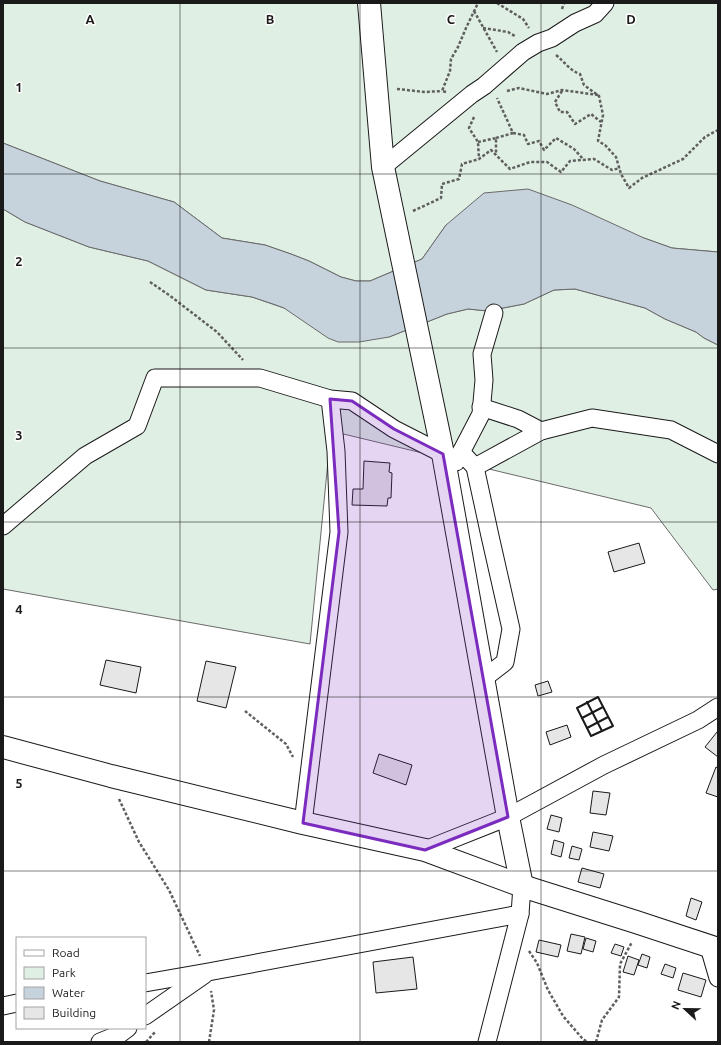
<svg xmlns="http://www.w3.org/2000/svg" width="721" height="1045" font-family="Ubuntu,sans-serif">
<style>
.green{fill:#e0efe3;stroke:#6a6a6a}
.water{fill:#c6d2dc;stroke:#6a6a6a}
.building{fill:#e6e6e6;stroke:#1a1a1a}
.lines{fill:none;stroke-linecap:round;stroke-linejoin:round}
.street-casing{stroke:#1a1a1a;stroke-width:19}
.secondary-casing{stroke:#1a1a1a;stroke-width:24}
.primary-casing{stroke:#1a1a1a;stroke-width:24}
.path{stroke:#5f5f5f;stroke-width:2.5;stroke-dasharray:3 2;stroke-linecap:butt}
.street{stroke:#fff;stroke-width:17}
.secondary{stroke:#fff;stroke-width:22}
.primary{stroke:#fff;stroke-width:22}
.wall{stroke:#1a1a1a;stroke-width:2}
.marked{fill:#7b2cbf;fill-opacity:0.2;stroke:#7b2cbf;stroke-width:3;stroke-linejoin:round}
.grid{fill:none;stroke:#1a1a1a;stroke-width:1;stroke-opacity:0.55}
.grid-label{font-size:13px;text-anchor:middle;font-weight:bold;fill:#1a1a1a;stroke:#fff;stroke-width:3;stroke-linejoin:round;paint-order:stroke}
</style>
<rect width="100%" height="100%" fill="#fff"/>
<g class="green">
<path d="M3 3H718V252L672 248 644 238 446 225 422 259 370 281H356L341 277 309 261 291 254 265 245 222 238 174 202 100 181 3 143Z"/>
<path d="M3 209 25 222 89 247 148 261 206 290 252 297 284 308 389 337 447 314 468 309 488 311 498 309 524 304 554 290 575 289 645 308 665 319 696 332 704 338 718 345V589L713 590 651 508 331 431 310 644 3 589Z"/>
</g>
<path class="water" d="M3 143 100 181 174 202 222 238 265 245 291 254 309 261 341 277 356 281H370L422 259 446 225 484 193 528 189 572 205 644 238 672 248 718 252V345L704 338 696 332 665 319 645 308 575 289 554 290 524 304 498 309 488 311 468 309 447 314 389 337 359 342H338L328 338 284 308 273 304 252 297 206 290 148 261 89 247 25 222 3 209Z"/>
<g class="building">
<path d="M364 461 390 463 389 472 392 473 391 498H388L387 506 352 505 353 489H363Z"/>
<path d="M639 543 645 563 614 572 608 552Z"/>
<path d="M106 660 141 667 136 693 100 685Z"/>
<path d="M206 661 236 667 226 708 197 701Z"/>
<path d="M548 681 552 692 538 696 535 685Z"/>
<path d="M567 725 571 737 550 745 546 732Z"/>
<path d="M717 732 718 733V757L705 747Z"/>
<path d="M379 754 412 765 406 785 373 773Z"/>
<path d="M716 767 718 768V797L706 793Z"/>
<path d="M593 791 610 793 606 815 590 813Z"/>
<path d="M551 815 562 818 559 832 547 829Z"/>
<path d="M593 832 613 836 609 851 590 847Z"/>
<path d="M554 840 564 843 561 857 551 854Z"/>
<path d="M572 846 582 849 579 860 569 858Z"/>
<path d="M582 868 604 874 600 888 578 882Z"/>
<path d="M691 898 702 902 696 920 686 916Z"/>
<path d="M571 934 585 937 581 954 567 951Z"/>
<path d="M586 938 596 941 593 952 583 949Z"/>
<path d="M539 940 561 945 558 957 536 952Z"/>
<path d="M615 944 624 947 621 956 611 953Z"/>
<path d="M642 954 650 957 647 968 638 965Z"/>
<path d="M628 956 639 960 634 975 623 972Z"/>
<path d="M413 957 417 989 376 993 373 962Z"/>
<path d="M665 964 676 968 673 978 661 974Z"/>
<path d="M683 973 706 980 701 997 678 990Z"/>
</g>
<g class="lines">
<defs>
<g id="street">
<path d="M383 167 472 94 484 86 523 52 538 43 552 38 575 23 595 14 605 3"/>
<path d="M481 407 518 419 541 431"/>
<path d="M461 452 475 467 490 536 511 629 505 662 483 679"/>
<path d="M456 462 481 414 484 380 482 354 494 313"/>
<path d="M475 467 541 431 592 418 671 430 718 454"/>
<path d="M3 526 85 456 137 426 155 378H260L330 399 352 401 394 429 443 454"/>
<path d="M303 823 339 532 336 451 330 399"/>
<path d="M425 850 508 817 604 765 698 720 718 707"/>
<path d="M709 947 718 978"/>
<path d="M145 983 208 972 520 914"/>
<path d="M3 1006 17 1003"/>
<path d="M145 1016 204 975"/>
<path d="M100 1042 120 1034 128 1028"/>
<path d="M487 1042 520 914 522 886"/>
</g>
<path id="secondary" d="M369 3 383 167 443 454 508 817 522 886"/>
<path id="primary" d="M3 747 111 776 303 823 425 850 522 886 636 922 718 949"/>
</defs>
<use href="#street" class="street-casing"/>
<use href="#secondary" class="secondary-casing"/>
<use href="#primary" class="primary-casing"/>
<g class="path">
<path d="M497 3 523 19 529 28"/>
<path d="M562 9 564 3"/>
<path d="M474 11 497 52"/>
<path d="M483 28 508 32 515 36"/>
<path d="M556 55C565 62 569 70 580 74L584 85 599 96 603 115 598 141 605 145 616 157 621 174 629 188 642 178 683 159 705 137 718 130"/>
<path d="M397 89 425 92 442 91"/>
<path d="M507 91 519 88 547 94 562 90 598 95"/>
<path d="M562 91 555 102 560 112H567L575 124 591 114 601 122"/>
<path d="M446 92 442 91 450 71 451 59 458 47 466 28 478 3"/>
<path d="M474 117 469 128 478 142 479 159"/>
<path d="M513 133 524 135 528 144 539 141 544 150 556 138 574 149 584 160"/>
<path d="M496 138 513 133 497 98"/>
<path d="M478 142 496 138V155"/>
<path d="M413 211 441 198 442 184 459 179 462 164 479 159 491 150 510 169 530 162H547L561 172 570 161 594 159 612 170 620 168"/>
<path d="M150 282 169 295 217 332 243 360"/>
<path d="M245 711 286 744 293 757"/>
<path d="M119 799 139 842 169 890 200 956"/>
<path d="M529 951 537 963 548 990 563 1016 582 1038 587 1042"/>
<path d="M146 1042 155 1032"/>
<path d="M209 1042 214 1010 211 991"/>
<path d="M596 1042 602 1020 619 997 620 964 632 942"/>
</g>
<use href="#street" class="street"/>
<use href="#secondary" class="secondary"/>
<use href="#primary" class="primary"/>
<g class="wall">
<path d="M598 697 613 726 591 736 577 708Z"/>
<path d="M587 702 602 731"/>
<path d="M582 718 603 707"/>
<path d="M587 728 608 717"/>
</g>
</g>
<path class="marked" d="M330 399 352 401 394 429 443 454 508 817 425 850 303 823 339 532Z"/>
<path class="grid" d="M180 3V1042M360 3V1042M541 3V1042M3 174H718M3 348H718M3 522H718M3 697H718M3 871H718"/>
<g class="grid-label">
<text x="90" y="24">A</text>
<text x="270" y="24">B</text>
<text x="451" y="24">C</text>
<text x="631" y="24">D</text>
<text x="19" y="92">1</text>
<text x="19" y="266">2</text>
<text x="19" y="440">3</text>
<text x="19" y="614">4</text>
<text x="19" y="788">5</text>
</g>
<rect width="721" height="1045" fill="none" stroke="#1a1a1a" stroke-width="8"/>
<rect x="16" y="937" width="130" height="92" fill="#ffffff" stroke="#a3a3a3"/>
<rect x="24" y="950" width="20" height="6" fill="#ffffff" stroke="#a3a3a3"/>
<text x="52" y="957" font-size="12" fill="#1a1a1a">Road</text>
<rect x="24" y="967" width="20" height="12" fill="#e0efe3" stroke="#a3a3a3"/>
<text x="52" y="977" font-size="12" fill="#1a1a1a">Park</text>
<rect x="24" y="987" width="20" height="12" fill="#c6d2dc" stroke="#a3a3a3"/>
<text x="52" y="997" font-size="12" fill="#1a1a1a">Water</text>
<rect x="24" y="1007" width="20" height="12" fill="#e6e6e6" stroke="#a3a3a3"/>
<text x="52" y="1017" font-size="12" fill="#1a1a1a">Building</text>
<g transform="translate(685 1009) rotate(292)" stroke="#ffffff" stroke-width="3" paint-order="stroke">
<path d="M0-3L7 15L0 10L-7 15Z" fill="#1a1a1a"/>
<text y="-6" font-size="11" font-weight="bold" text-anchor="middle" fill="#1a1a1a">N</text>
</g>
</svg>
